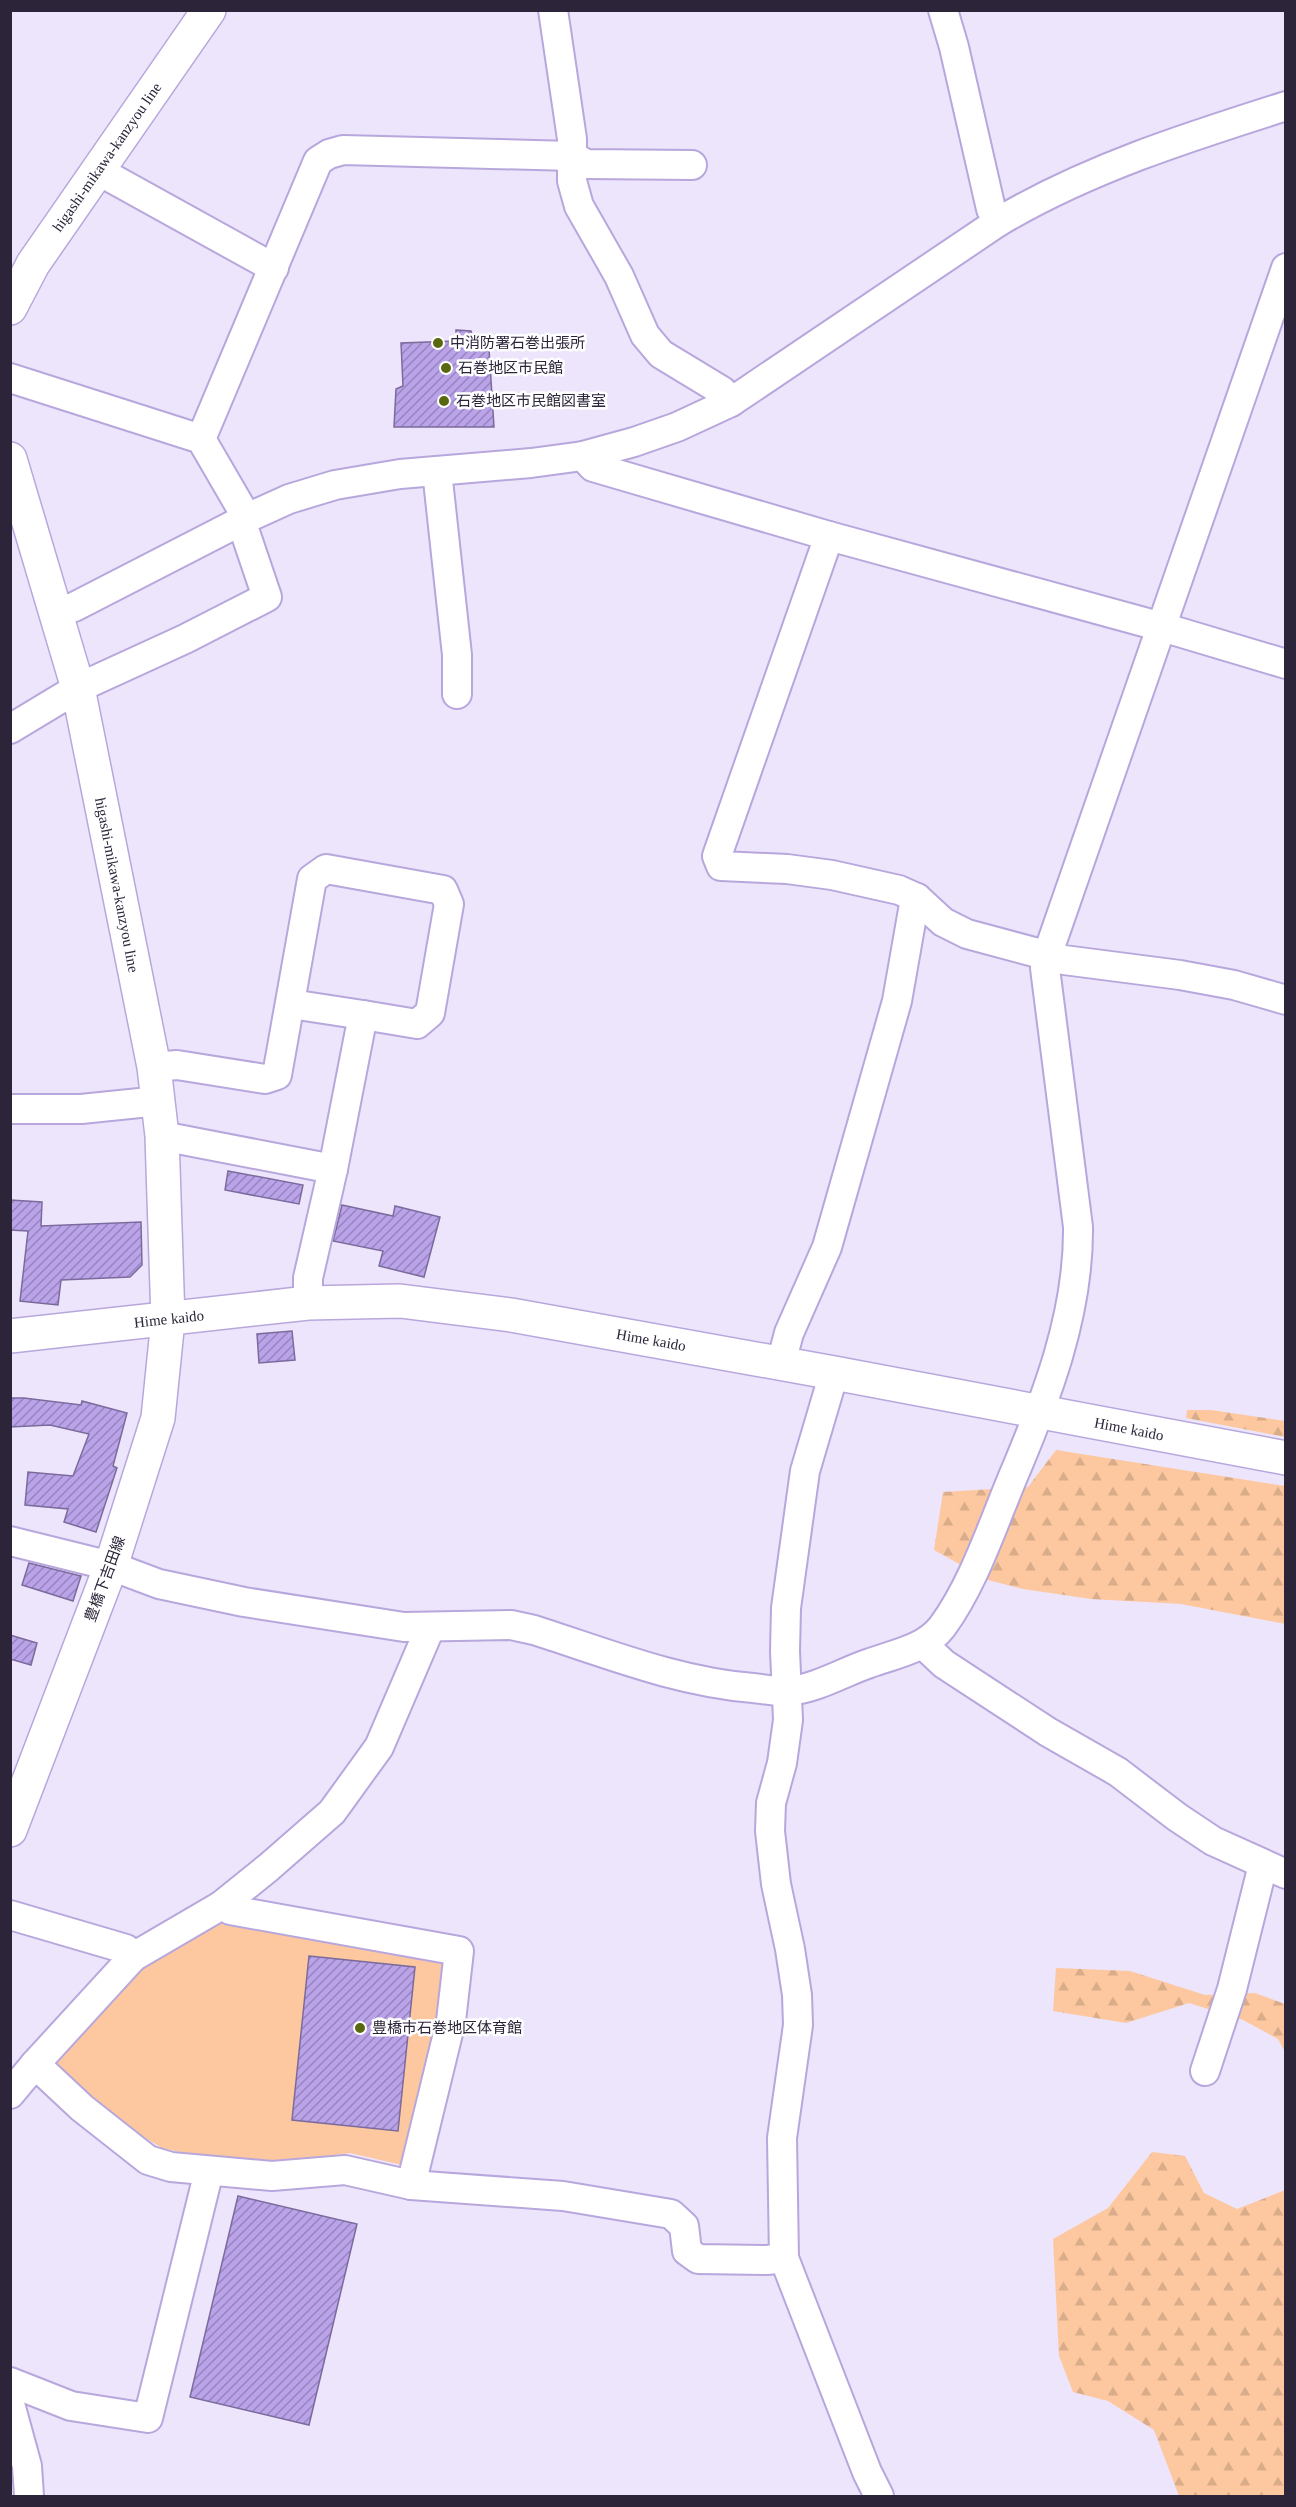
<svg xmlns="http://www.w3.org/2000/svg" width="1296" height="2507" font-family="'Times New Roman','Noto Sans JP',serif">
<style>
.forest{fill:url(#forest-firs)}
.garden{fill:#fdc89f}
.building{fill:url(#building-hatch);stroke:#7b6a9c;stroke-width:1.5}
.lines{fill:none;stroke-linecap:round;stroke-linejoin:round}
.minor-casing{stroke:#b8a7dc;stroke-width:32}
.major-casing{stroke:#b8a7dc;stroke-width:36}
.highway-casing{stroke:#b8a7dc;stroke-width:36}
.minor{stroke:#fff;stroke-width:28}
.major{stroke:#fff;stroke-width:33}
.highway{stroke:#fff;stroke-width:33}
.poi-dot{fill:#596810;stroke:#fff;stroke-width:2}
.labels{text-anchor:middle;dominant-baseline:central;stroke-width:5;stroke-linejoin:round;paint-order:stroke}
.street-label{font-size:15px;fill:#2c253a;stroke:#fff}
.poi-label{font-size:15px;fill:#2c253a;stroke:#fff;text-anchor:start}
</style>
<defs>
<pattern id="forest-firs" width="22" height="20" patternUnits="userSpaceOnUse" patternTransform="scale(1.5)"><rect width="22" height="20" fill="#fdc89f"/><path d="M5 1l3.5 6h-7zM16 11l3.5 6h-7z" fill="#d9ac8a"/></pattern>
<pattern id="building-hatch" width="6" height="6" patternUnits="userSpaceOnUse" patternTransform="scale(1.5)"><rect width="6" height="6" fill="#baa3e9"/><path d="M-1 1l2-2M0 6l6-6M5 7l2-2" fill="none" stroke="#9785be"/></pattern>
</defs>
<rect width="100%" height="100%" fill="#ece5fc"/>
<g class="forest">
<path d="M1187 1410H1211L1285 1421V1437L1186 1418Z"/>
<path d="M1056 1450 1285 1486V1624L1181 1604 1091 1599 1023 1589 988 1580 934 1550 943 1492 1028 1487Z"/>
<path d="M1056 1968 1130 1971 1205 1995 1255 1993 1285 2004V2052L1278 2039 1243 2020 1189 2003 1126 2023 1053 2011Z"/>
<path d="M1152 2152 1185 2156 1204 2193 1237 2209 1285 2190V2496H1179L1154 2430 1108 2401 1073 2392 1059 2356 1053 2239 1108 2208Z"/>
</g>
<path class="garden" d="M219 1913 451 1958 443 2021 402 2165 350 2153 272 2163 206 2158 162 2148 111 2117 46 2057 141 1957Z"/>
<g class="building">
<path d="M456 330 471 331 477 350 489 349 494 427H394L396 389 403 386 401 343 456 341Z"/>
<path d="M228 1171 303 1185 299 1204 225 1190Z"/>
<path d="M10 1200 42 1202 41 1226 141 1222 142 1265 130 1277 61 1280 58 1305 20 1301 28 1231 10 1230Z"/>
<path d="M342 1205 393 1216 395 1206 440 1217 424 1277 379 1266 383 1251 333 1241Z"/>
<path d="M292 1331 295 1360 259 1363 257 1334Z"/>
<path d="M10 1398H24L81 1405 82 1401 127 1413 113 1466 117 1468 96 1532 64 1522 68 1509 25 1505 28 1472 73 1476 89 1434 50 1425 10 1427Z"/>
<path d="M29 1563 81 1576 73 1601 22 1585Z"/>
<path d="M10 1635 37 1643 31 1665 10 1659Z"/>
<path d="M309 1956 415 1967 398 2131 292 2120Z"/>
<path d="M238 2196 357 2224 309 2425 190 2397Z"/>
</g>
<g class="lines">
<defs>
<g id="minor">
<path d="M553 10 572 139V181L579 206 619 276 645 335 661 354 722 391 731 402"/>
<path d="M943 10 954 47 991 209 998 222"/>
<path d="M97 170 274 268"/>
<path d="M10 378 201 439 247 518"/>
<path d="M201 439 318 161 329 154 343 150 572 156 586 164 692 165"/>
<path d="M583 456 593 467 829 536 1162 627 1286 664"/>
<path d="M437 471 457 655V694"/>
<path d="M829 536 717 856 721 866 787 869 832 875 899 890 917 898 943 922 967 934 1064 960 1180 975 1234 985 1286 1000"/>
<path d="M54 613 74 607 247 518 289 499 335 485 400 474 531 463 583 456 634 442 677 427 731 402 998 222C1087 169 1188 137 1286 106"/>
<path d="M10 729 78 688 185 639 267 597 246 535 239 522"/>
<path d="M291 1004 363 1015 333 1169 308 1278V1303"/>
<path d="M154 1067 177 1065 265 1079 277 1075 312 879 326 869 443 890 449 904 430 1013 417 1024 363 1015"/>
<path d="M10 1109H81L159 1101"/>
<path d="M162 1136 333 1169"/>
<path d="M781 1363 789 1333 827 1247 897 1001 913 910 917 898"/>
<path d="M834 1373 805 1471 786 1608 785 1651 788 1720 782 1763 771 1803 770 1831 776 1884 790 1949 797 1995 798 2025 782 2138 784 2258 867 2472 879 2496"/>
<path d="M10 1541 111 1566 159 1584 244 1602 404 1627 511 1625 534 1630C606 1653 677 1682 753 1688 764 1689 778 1692 789 1691 818 1688 843 1672 870 1663 895 1654 925 1649 942 1627 973 1585 992 1527 1012 1479 1046 1399 1079 1315 1078 1227L1045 968 1047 956 1286 268"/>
<path d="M926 1642 928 1649 944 1664 1048 1732 1118 1772 1177 1817 1213 1841 1286 1874"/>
<path d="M222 1905 230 1910 459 1951 451 2021 411 2185"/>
<path d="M10 1915 126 1949 133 1957"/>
<path d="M35 2064 82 2108 148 2160 171 2167 272 2176 345 2170 411 2185 563 2196 671 2214 684 2226 687 2251 698 2259 767 2260 784 2258"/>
<path d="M1205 2071 1232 1989 1263 1865"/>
<path d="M10 2094 35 2064 133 1957 222 1905 269 1867 332 1812 379 1747 430 1628"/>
<path d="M10 2382 71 2406 148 2418 209 2171"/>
<path d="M10 2404 27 2466 29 2496"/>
</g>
<g id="major">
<path d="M10 308 33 264 209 10"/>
<path d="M10 459 78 688 154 1067 162 1136 168 1320 158 1418 111 1566 10 1830"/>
</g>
<path id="highway" d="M10 1336 308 1303 400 1301 511 1315 834 1373 1286 1458"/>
</defs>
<use href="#minor" class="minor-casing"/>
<use href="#major" class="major-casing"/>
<use href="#highway" class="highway-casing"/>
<use href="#minor" class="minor"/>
<use href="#major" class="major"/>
<use href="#highway" class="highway"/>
</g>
<g class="poi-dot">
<circle cx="438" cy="343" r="6"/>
<circle cx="446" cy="368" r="6"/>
<circle cx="444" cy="401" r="6"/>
<circle cx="360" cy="2028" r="6"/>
</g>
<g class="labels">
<g class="street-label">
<text transform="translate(107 157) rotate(-55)">higashi-mikawa-kanzyou line</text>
<text transform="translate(117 885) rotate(79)">higashi-mikawa-kanzyou line</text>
<text transform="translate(169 1319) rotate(-6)">Hime kaido</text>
<text transform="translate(651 1340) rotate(10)">Hime kaido</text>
<text transform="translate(1129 1429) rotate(11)">Hime kaido</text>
<text transform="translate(105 1579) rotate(-70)">豊橋下吉田線</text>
</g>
<g class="poi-label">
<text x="450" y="343">中消防署石巻出張所</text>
<text x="458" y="368">石巻地区市民館</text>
<text x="456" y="401">石巻地区市民館図書室</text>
<text x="372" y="2028">豊橋市石巻地区体育館</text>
</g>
</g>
<rect width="1296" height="2507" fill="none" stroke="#2c253a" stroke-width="24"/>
</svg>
